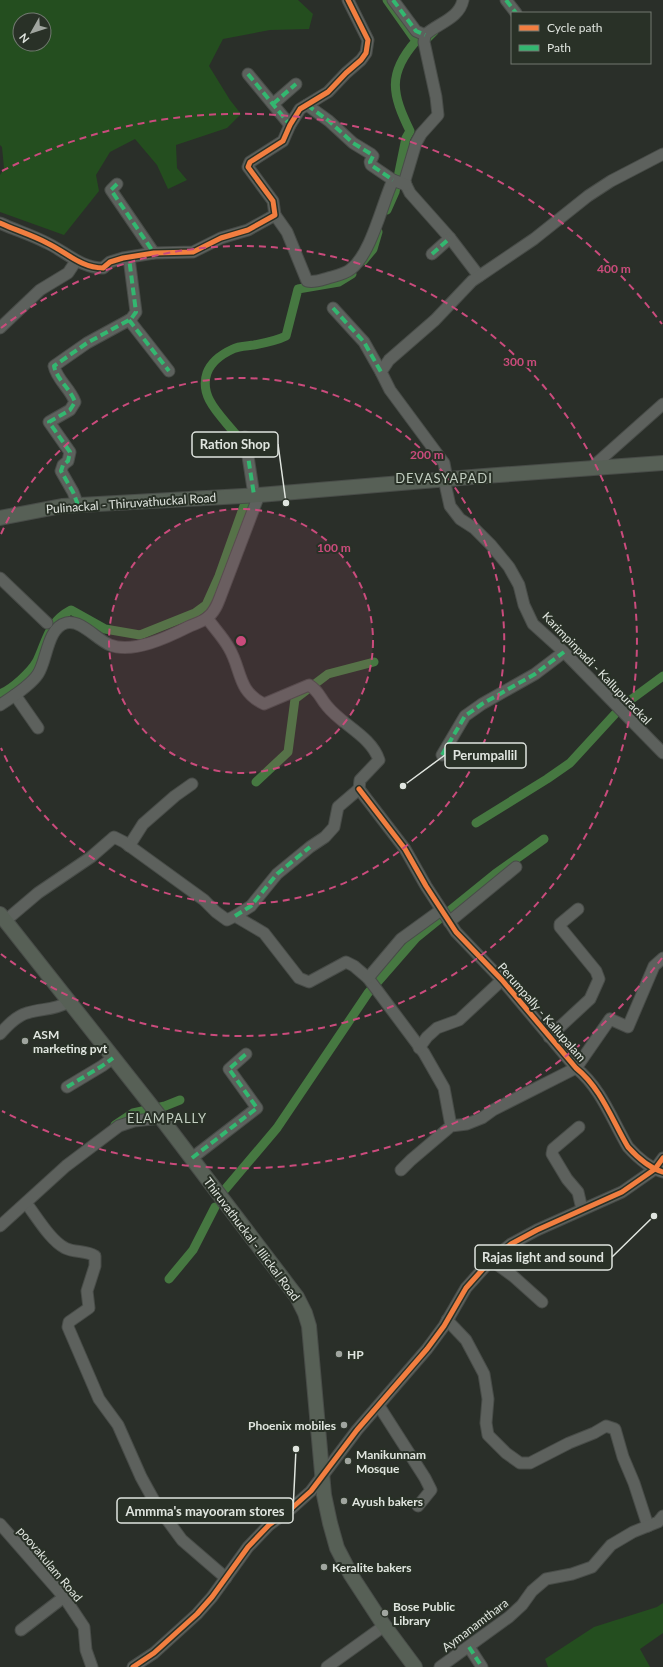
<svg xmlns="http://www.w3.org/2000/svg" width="663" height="1667" font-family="Lato,sans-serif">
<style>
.green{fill:#244e1f;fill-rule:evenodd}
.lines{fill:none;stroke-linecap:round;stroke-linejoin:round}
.stream{stroke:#467841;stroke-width:2.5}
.canal{stroke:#467841;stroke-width:9}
.minor-casing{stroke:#484c48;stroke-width:13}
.major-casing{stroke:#484c48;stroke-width:16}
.minor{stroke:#5d615d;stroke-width:11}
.major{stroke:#576056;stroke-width:14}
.quiet{stroke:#33b770;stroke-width:4;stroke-dasharray:8 4;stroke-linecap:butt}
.cycleway-casing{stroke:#293127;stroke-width:8}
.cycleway{stroke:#f27e40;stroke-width:5}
.ring{fill:none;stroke:#ca4b7c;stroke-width:2;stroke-dasharray:7 5}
.poi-dot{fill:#a0a59f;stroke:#293127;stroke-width:1.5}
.labels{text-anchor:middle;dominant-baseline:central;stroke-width:4;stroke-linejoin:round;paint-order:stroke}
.street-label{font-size:12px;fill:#e0e5df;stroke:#293127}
.poi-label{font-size:12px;font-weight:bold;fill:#e0e5df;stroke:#293127;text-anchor:start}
.neighbourhood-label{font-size:13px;letter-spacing:1px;fill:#c2cec1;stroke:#293127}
.centre{fill:#ca4b7c;stroke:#293127;stroke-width:2}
.ring-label{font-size:12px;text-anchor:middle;font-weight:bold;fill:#ca4b7c;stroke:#293127;stroke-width:4;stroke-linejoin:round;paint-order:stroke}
.leader{fill:none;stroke:#e0e5df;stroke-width:1.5}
.callout-dot{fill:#e0e5df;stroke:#293127;stroke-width:1.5}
.callout{fill:#293127;stroke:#e0e5df;stroke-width:1.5}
.callout-label{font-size:13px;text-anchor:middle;font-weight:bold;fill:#e0e5df}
</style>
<rect width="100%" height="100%" fill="#2a2f29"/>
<g class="green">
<path d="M0 0H298L313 14 309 29 270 30 223 39 209 66 230 100 241 114 227 128 176 145 177 168 187 180 168 189 157 165 135 139 110 152 96 175 99 191 64 235 0 212V175L4 168 2 147 0 145ZM20 20H44V44H20Z"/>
<path d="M663 1603V1633L640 1649 650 1667H548L545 1659 594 1627 657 1607Z"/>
</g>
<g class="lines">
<path class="stream" d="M428 42 437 33"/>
<g class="canal">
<path d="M387 0 416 41C387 74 392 94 410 131L406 138 395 192 387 210"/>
<path d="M363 261 373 249 378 232"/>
<path d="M243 449C242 440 239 438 233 431 219 414 199 396 207 373 211 362 222 354 233 349 238 346 247 346 254 345 265 343 276 341 286 336L298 289 339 282 352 274"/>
<path d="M0 694C12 689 31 672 37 661 47 640 48 622 71 610L105 629 140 635 195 613 206 605 219 576 245 503"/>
<path d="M625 704 663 676"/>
<path d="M256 782 288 752 295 699 328 674 374 662"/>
<path d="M476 823 547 779 570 763 615 714"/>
<path d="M115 1125 133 1113 165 1106 180 1100"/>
<path d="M222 1193 277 1128 368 993 416 938 495 874 544 839"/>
<path d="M169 1279 193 1250 215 1207"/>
</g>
<defs>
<g id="minor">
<path d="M393 0 416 31 425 35"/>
<path d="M463 0C459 19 438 23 425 35L424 42 436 97 438 115 421 134 416 143 405 180 406 185 410 193 450 238 479 276"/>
<path d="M506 0 516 13"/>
<path d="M248 74 290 125"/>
<path d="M273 104 296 84"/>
<path d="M307 105 329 121 353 143 371 154 373 156 370 162 371 165 393 180"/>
<path d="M117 184 111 190 154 253"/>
<path d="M275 215 287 232 307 281C314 283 321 280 328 278 335 276 345 274 351 269 371 254 382 204 393 180L406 185"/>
<path d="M0 223C15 230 32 235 47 243 66 252 81 268 103 268L110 262 123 258 154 253 193 252 221 238 248 230 275 215 273 201 248 167 250 162 283 141 290 125 300 109 328 92 346 73 361 60 366 53 368 40 348 0"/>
<path d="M432 254 450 238"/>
<path d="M333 308 364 342 381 372"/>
<path d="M129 320 169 371"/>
<path d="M0 328 40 290 68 273 76 261"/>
<path d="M245 437 254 495"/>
<path d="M590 469 663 404"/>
<path d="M444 479 450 506 460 519 474 528 491 545 509 567 519 585 524 605 533 624 564 652 663 753"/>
<path d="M447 479 444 463 390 390 381 372 389 360 435 320 472 281 534 239 588 196 611 181 663 154"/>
<path d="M78 505 73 492 61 471 63 465 68 461 70 452 49 422 70 410 75 402C70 388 57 380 54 366L87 343 131 319 136 312 129 258"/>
<path d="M0 578 47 623"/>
<path d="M207 618C214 628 223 637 229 648 242 670 237 691 264 704L309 685C320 692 319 697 327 706 342 725 371 736 379 760L360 780 359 789"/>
<path d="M15 695 38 728"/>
<path d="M0 705C11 698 31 685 38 674 47 661 47 628 66 623 81 619 97 640 110 645 133 654 168 637 188 627 194 624 202 622 207 618 215 612 218 603 221 595L259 495"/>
<path d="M442 755 465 716 482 704 535 674 564 652"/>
<path d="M359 789 405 849 426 886 456 932 502 980 576 1068C601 1088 612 1120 628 1147 637 1157 649 1168 663 1172"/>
<path d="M129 846 143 824 175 796 192 784"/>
<path d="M235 916 264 933 299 978 309 982 346 962 354 966 368 978 424 1053 444 1088 451 1126"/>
<path d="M5 921 38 893 91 857 114 837 124 842 204 900 216 912 227 920 235 916 251 906 277 874 310 847 325 837 334 827 338 807 359 789"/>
<path d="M449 922 516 867"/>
<path d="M368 978 401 939 441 910"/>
<path d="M0 1034C7 1026 16 1016 27 1013 42 1008 52 1011 69 1002"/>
<path d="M549 1037 590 999 599 979 596 971 560 927V924L578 909"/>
<path d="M419 1048 427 1037 437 1028 459 1020 502 980"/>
<path d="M67 1087 102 1066 113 1058"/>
<path d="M579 1127 553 1149 552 1154 567 1179 578 1192 582 1209"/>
<path d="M192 1158 257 1108 229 1069 246 1054"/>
<path d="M401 1170 411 1160 451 1126 467 1124 482 1118 493 1110 576 1068 610 1019 628 1027 654 966 663 958"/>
<path d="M26 1203C37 1217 50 1240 65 1248 75 1253 86 1250 95 1256V1266L87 1291 89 1308 69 1322 68 1327 99 1399 118 1425 141 1477 157 1506 182 1540 226 1578"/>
<path d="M0 1226 66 1166 119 1126 134 1121 161 1118"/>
<path d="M491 1260 513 1276 542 1302"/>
<path d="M447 1320 466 1340 484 1374 488 1399 486 1423 488 1435 506 1453 520 1463H530L569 1443 594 1433 606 1426 615 1429 623 1457 634 1483 648 1526"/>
<path d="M379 1406 425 1478 431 1490 418 1506"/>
<path d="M0 1524 64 1597 84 1627 86 1650 92 1667"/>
<path d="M21 1630 64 1597"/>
<path d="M469 1647 482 1667"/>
<path d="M133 1667 154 1653 197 1614 212 1597 248 1547 269 1525 292 1508 311 1491 357 1430 427 1349 444 1326 466 1288 491 1260 511 1244 537 1230 622 1192 655 1169 663 1158"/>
<path d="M327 1667 384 1626"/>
<path d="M440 1667 509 1617 522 1605 532 1591 546 1579 572 1574 592 1567 611 1545 633 1532 658 1522 663 1516"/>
</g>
<g id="major">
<path d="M0 518 62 506 259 495 484 476 663 463"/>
<path d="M0 914 161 1118 297 1297 305 1313 309 1326 324 1495 330 1523 337 1548 351 1575 383 1624 415 1667"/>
</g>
</defs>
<use href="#minor" class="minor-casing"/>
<use href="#major" class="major-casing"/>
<use href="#minor" class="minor"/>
<use href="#major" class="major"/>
<g class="quiet">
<path d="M393 0 416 31 425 35"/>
<path d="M506 0 516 13"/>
<path d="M248 74 290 125"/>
<path d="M273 104 296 84"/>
<path d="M307 105 329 121 353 143 371 154 373 156 370 162 371 165 393 180"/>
<path d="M117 184 111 190 154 253"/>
<path d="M432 254 450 238"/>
<path d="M333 308 364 342 381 372"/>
<path d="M129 320 169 371"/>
<path d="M245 437 254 495"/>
<path d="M78 505 73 492 61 471 63 465 68 461 70 452 49 422 70 410 75 402C70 388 57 380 54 366L87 343 131 319 136 312 129 258"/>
<path d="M442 755 465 716 482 704 535 674 564 652"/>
<path d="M235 916 251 906 277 874 310 847"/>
<path d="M67 1087 102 1066 113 1058"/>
<path d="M192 1158 257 1108 229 1069 246 1054"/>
<path d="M469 1647 482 1667"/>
</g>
<defs>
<g id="cycleway">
<path d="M0 223C15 230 32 235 47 243 66 252 81 268 103 268L110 262 123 258 154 253 193 252 221 238 248 230 275 215 273 201 248 167 250 162 283 141 290 125 300 109 328 92 346 73 361 60 366 53 368 40 348 0"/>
<path d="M359 789 405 849 426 886 456 932 502 980 576 1068C601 1088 612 1120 628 1147 637 1157 649 1168 663 1172"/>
<path d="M133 1667 154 1653 197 1614 212 1597 248 1547 269 1525 292 1508 311 1491 357 1430 427 1349 444 1326 466 1288 491 1260 511 1244 537 1230 622 1192 655 1169 663 1158"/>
</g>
</defs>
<use href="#cycleway" class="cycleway-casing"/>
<use href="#cycleway" class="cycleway"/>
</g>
<circle cx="241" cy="641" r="132" fill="#ca4b7c" fill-opacity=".12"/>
<g class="ring">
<circle cx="241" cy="641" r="132"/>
<path d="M1 534A263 263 0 1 1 1 748"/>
<path d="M1 328A395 395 0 1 1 1 954"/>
<path d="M662 958A527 527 0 0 1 2 1111M2 171A527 527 0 0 1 662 324"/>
</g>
<g class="poi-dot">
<circle cx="25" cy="1041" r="4"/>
<circle cx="339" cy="1354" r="4"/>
<circle cx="344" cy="1425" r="4"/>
<circle cx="348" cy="1461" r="4"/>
<circle cx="344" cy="1501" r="4"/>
<circle cx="324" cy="1567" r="4"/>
<circle cx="385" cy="1613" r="4"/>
</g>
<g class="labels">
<g class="street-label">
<text transform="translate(131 503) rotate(-4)">Pulinackal - Thiruvathuckal Road</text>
<text transform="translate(597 668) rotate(46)">Karimpinpadi - Kallupurackal</text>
<text transform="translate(542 1012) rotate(49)">Perumpally - Kallupalam</text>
<text transform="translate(252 1239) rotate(53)">Thiruvathuckal - Illickal Road</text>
<text transform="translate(50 1564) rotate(50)">poovakulam Road</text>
<text transform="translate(475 1625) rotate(-37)">Aymanamthara</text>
</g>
<g class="poi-label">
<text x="33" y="1034">ASM<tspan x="33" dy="14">marketing pvt</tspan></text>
<text x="347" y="1354">HP</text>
<text x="336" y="1425" text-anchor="end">Phoenix mobiles</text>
<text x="356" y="1454">Manikunnam<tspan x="356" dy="14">Mosque</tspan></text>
<text x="352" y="1501">Ayush bakers</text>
<text x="332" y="1567">Keralite bakers</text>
<text x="393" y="1606">Bose Public<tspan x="393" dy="14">Library</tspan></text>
</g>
<g class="neighbourhood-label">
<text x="444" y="478">DEVASYAPADI</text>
<text x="167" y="1118">ELAMPALLY</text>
</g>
</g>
<circle cx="241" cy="641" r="6" class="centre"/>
<g class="ring-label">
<text x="614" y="273">400 m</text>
<text x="520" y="366">300 m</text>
<text x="427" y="459">200 m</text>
<text x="334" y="552">100 m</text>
</g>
<path class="leader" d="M286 503L278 444M403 786L445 755M654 1216L612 1257M296 1449L293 1511"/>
<g class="callout-dot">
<circle cx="286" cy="503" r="4"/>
<circle cx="403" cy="786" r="4"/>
<circle cx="654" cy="1216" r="4"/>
<circle cx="296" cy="1449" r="4"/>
</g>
<g class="callout">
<rect x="192" y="432" width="86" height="25" rx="4"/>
<rect x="445" y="743" width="81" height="25" rx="4"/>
<rect x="475" y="1245" width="137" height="25" rx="4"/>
<rect x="117" y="1498" width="176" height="25" rx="4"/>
</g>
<g class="callout-label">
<text x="235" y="449">Ration Shop</text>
<text x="485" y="760">Perumpallil</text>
<text x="543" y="1262">Rajas light and sound</text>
<text x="205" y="1516">Ammma's mayooram stores</text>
</g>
<rect x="511" y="12" width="140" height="52" fill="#293127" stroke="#727971"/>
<rect x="519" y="25" width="20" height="6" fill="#f27e40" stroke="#727971"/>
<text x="547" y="32" font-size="12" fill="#e0e5df">Cycle path</text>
<rect x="519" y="45" width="20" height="6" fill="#33b770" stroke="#727971"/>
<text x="547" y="52" font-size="12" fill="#e0e5df">Path</text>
<g transform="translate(32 32) rotate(231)"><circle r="19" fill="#293127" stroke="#727971"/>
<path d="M0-3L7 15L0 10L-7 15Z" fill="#a0a59f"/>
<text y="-6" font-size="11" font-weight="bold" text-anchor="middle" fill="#e0e5df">N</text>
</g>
</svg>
